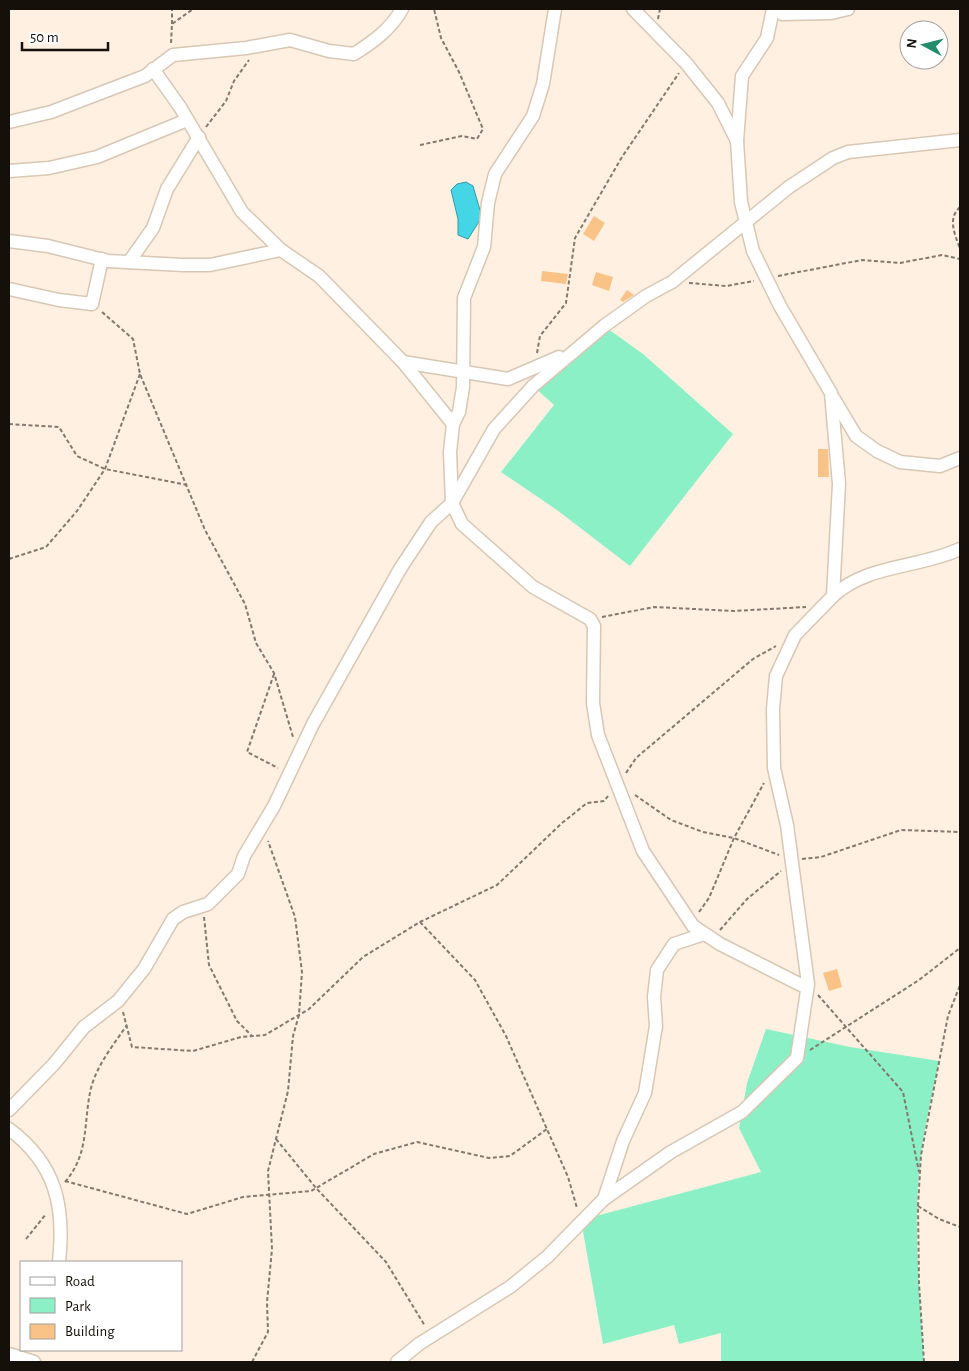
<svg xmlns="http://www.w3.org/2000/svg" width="969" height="1371" font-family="'Alegreya Sans',sans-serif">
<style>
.green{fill:#8bf0c5}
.water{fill:#44d6e6;stroke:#369ba4}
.building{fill:#f9c388}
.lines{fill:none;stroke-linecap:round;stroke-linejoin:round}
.street-casing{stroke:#d8c7b4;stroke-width:15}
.path{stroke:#83796f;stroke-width:2;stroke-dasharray:4 2.5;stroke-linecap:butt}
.street{stroke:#fff;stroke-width:12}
</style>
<rect width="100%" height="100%" fill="#fff0e1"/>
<g class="green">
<path d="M604 326 643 354 733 434 630 566 557 510 501 472 554 405 533 386Z"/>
<path d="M766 1029 850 1047 939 1061C933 1092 925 1123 921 1155 912 1223 920 1294 924 1362H721V1333L679 1344 674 1325 603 1344 581 1220 761 1172 739 1128 747 1083Z"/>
</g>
<path class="water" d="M466 182 473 186 482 217 468 239 458 235V219L451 190 457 184Z"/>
<g class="building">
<path d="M594 216 605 223 594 241 583 234Z"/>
<path d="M542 271 568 274 566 284 541 281Z"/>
<path d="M596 272 613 277 609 291 592 285Z"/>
<path d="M627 290 634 295 623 302 620 300Z"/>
<path d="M818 449H828L829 477H818Z"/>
<path d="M837 969 842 987 829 991 823 973Z"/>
</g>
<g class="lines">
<defs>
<g id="street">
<path d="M633 9 686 63 718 103 737 141"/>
<path d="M782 14 831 13 848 9"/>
<path d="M153 69 180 107 242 212 281 250 319 276 403 362 453 424 450 452 452 503 462 524 533 587 590 619 594 626 593 703 598 735 643 851 693 926 720 944 807 988"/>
<path d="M9 122 51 112 145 76 173 55 246 48 290 40 329 51 354 54C373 42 391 29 402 9"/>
<path d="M9 171 49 168 97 157 187 120"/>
<path d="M9 241 48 246 108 261 183 265H210L281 250"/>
<path d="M129 262 153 228 167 189 199 137"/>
<path d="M9 289 59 300 92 304 102 259"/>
<path d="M403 362 508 379 559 357"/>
<path d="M834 399 856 436 877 451 900 462 940 466 960 458"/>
<path d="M453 424 459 412 463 387 464 298 484 247 488 203 495 174 533 116 543 84 555 9"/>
<path d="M833 596C867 564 920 568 960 549"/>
<path d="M9 1110 54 1064 84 1027 118 1001 144 969 173 919 183 912 208 904 238 874 244 856 274 806 313 724 400 569 431 522 452 503 494 429 533 386 604 326 646 296 672 282 789 187 833 158 848 152 960 140"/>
<path d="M9 1129C56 1164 65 1206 59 1262"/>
<path d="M604 1199 623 1141 645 1093 656 1026 654 997 657 970 674 944 704 934"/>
<path d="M9 1354 34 1362"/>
<path d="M397 1362 419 1344 510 1287 547 1257 604 1199 671 1152 742 1112 797 1058 808 984 787 825 774 768 773 709 776 676 795 635 833 596 839 484 831 393 780 306 753 251 741 202 737 141 742 76 767 38 773 9"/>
</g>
</defs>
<use href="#street" class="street-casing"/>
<g class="path">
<path d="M658 19 660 9"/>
<path d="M172 24V9"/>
<path d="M171 43 172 24 193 9"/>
<path d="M206 127 226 101 234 81 249 60"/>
<path d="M420 145 462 136 477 139 483 129 459 72 441 38 434 9"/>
<path d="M960 207C947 219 955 234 960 249"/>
<path d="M778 276 862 260 900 263 942 255 960 259"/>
<path d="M689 283 726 286 754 281"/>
<path d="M102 312 133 339 140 374 205 530 245 604 256 643 274 673 293 737"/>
<path d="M537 353 540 336 566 303 575 238 622 157 679 73"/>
<path d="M9 424 59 427 77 456 105 469 187 485"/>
<path d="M9 559 46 547 77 511 105 469 140 374"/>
<path d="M602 617 654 607 734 611 806 607"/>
<path d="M274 674 247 752 278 768"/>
<path d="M626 773 636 758 753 659 776 646"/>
<path d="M635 795 671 820 703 832 734 838 779 855"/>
<path d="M802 859 821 857 901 830 960 832"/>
<path d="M699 912 709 898 734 838 764 783"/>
<path d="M204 917 209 965 237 1021 252 1036"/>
<path d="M420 922 475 980 506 1036 568 1177 577 1208"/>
<path d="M720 930 747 899 781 871"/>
<path d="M818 995 903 1092 919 1172"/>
<path d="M123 1012 132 1047 193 1051 241 1037 265 1035 309 1009 363 957 420 922 497 885 562 823 587 803 604 801 608 796"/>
<path d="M810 1050 919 980 960 948"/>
<path d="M276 1139 316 1188 386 1262 425 1326"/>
<path d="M65 1181 187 1214 243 1197 311 1191 374 1154 417 1142 489 1158 510 1156 547 1129"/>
<path d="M65 1182C90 1153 83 1122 91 1088 97 1065 114 1044 127 1025"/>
<path d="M918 1206 939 1219 960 1227"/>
<path d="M26 1239 46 1214"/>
<path d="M252 1362 268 1332 267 1302 272 1249 268 1171 288 1091 293 1036 299 1015 302 972 295 917 268 841"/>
<path d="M924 1362 919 1283 918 1206 921 1155 948 1016 960 985"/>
</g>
<use href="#street" class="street"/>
</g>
<rect width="969" height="1371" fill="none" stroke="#16100a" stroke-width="20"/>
<rect x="20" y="1261" width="162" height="90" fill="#ffffff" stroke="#a29f9d"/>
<rect x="30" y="1277" width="25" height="8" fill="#ffffff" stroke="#a29f9d"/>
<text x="65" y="1286" font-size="15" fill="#16100a">Road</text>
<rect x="30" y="1298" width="25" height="15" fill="#8bf0c5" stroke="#a29f9d"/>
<text x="65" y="1311" font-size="15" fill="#16100a">Park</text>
<rect x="30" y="1324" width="25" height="15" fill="#f9c388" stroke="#a29f9d"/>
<text x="65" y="1336" font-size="15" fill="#16100a">Building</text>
<g transform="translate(924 45) rotate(277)"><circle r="24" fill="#ffffff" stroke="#a29f9d"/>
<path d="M0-4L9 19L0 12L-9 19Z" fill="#208c6a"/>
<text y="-8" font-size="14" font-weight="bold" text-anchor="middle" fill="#16100a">N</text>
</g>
<path d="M22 42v8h86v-8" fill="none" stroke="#16100a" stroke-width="2.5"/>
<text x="30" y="42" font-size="15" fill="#16100a" stroke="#ffffff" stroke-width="4" paint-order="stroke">50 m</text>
</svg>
